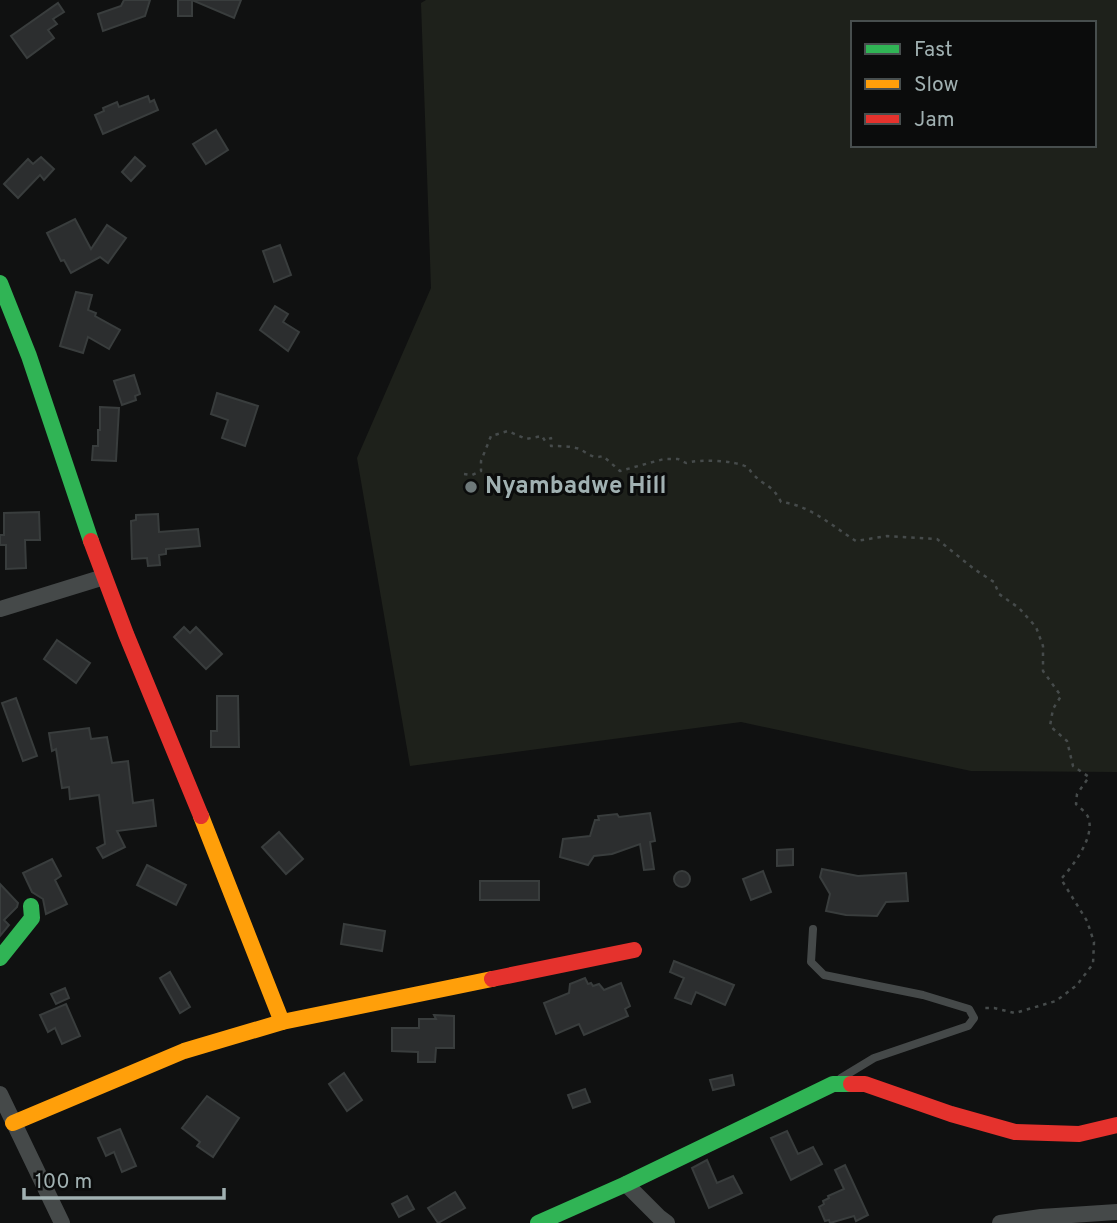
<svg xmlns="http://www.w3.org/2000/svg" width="1117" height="1223" font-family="Overpass,sans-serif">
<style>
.green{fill:#1e211b;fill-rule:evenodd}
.building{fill:#2c2e2f;stroke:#393d3d;stroke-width:2}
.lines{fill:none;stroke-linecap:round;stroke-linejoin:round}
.path{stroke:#464b4b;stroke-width:2.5;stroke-dasharray:3.5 5;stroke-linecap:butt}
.lane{stroke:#454949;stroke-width:8}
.street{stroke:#454949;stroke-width:16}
.fast{stroke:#30b455;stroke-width:16}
.slow{stroke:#ff9f0a;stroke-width:16}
.jam{stroke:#e5322d;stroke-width:16}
.poi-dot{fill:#6e797a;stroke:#0b0c0c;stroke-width:2.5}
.labels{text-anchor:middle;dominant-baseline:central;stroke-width:6;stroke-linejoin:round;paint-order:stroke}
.poi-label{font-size:24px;font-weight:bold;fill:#a1b1b2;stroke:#0b0c0c;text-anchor:start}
</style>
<rect width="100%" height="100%" fill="#101111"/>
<path class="green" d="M426 0H1117V772L971 771 741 722 410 766 357 458 431 288 421 3ZM853 23H1094V145H853Z"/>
<g class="building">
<path d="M124 0H150L145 16 103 31 98 14 121 6Z"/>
<rect x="178" y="0" width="14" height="16"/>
<path d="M192 0H241L234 18Z"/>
<path d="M58 3 64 12 53 19 57 24 48 30 54 38 27 58 11 36Z"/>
<path d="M148 96 150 102 154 100 158 110 103 134 95 115 104 111 103 108 117 102 119 107Z"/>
<path d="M216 130 228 150 206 164 193 144Z"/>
<path d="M41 157 54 169 44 180 40 175 18 198 4 184 28 159 33 164Z"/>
<path d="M135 157 145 166 131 181 122 172Z"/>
<path d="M75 219 91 249 107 225 126 238 108 263 100 257 71 273 64 260 61 261 47 233Z"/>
<path d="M280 245 291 275 274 282 263 251Z"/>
<path d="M76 292 92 295 88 310 96 313 95 316 120 330 109 349 88 337 83 353 60 346Z"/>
<path d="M275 306 288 314 283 322 299 332 288 351 260 330Z"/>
<path d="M134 375 140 394 135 396 136 400 122 405 114 381Z"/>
<path d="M217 393 258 406 245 446 222 438 228 420 211 414Z"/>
<path d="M100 407 119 408 116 461 92 460 93 446H98V430H100Z"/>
<path d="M39 512 40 540H25L26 568 6 569V545H0V535H4V513Z"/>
<path d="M158 514 159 532 198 529 200 546 166 549V554L159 555 160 565 148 566 147 558 132 559 131 521 136 520V515Z"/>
<path d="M184 627 190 633 196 627 222 654 206 669 174 637Z"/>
<path d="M57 640 90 663 76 683 44 659Z"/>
<path d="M217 696H238L239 747H211V731H217Z"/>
<path d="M16 698 37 756 23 761 2 703Z"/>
<path d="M89 728 91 739 107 737 112 763 128 761 133 803 153 800 156 826 117 831 125 847 103 858 97 848 105 844 99 795 70 799 69 787 62 788 56 749 52 751 49 733Z"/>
<path d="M650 813 655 841 650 842 654 869 644 870 640 844 612 854 594 856 588 865 560 857 563 839 590 836 595 820H599L598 816 617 814 619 817Z"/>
<path d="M279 832 303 859 286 874 262 847Z"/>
<path d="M793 849V865L777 866V850Z"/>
<path d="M52 859 61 876 55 880 67 904 46 914 43 899 32 892 23 873Z"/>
<path d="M147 865 186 885 176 905 137 885Z"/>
<path d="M822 869 858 876 906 873 908 901 886 902 877 916 846 915 826 911 830 894 820 877Z"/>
<path d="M763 871 771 892 751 900 743 879Z"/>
<circle cx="682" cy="879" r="8"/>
<rect x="480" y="881" width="59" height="19"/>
<path d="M0 884 18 903 17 907 4 920 9 925 0 936Z"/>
<path d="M344 924 385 931 382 951 341 944Z"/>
<path d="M674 961 734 985 725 1005 696 992 691 1004 675 998 684 978 670 972Z"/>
<path d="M170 972 190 1007 180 1013 160 978Z"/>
<path d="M585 978 588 984 591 983 593 986 599 984 604 990 621 983 630 1006 625 1009 628 1016 584 1035 579 1024 556 1034 544 1003 569 993 570 984Z"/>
<path d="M65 988 69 998 56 1004 51 994Z"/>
<path d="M66 1004 80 1036 62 1044 55 1028 48 1032 40 1015Z"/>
<path d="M434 1015 454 1016V1048H436L435 1062H418V1052L392 1051V1028H419V1019H436Z"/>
<path d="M344 1073 362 1100 347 1111 329 1084Z"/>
<path d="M732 1075 734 1085 713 1090 710 1080Z"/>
<path d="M585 1089 590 1102 573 1108 568 1095Z"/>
<path d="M207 1096 239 1118 213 1157 197 1146 200 1142 182 1128Z"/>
<path d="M120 1129 136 1166 122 1172 114 1152 106 1156 98 1138Z"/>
<path d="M787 1131 798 1154 813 1147 822 1164 791 1180 771 1138Z"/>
<path d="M707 1160 717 1183 733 1176 742 1193 709 1208 692 1168Z"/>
<path d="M845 1165 868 1215 856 1221 854 1216 830 1223 829 1220 825 1221 819 1207 824 1204 823 1201 829 1198 828 1196 844 1189 835 1170Z"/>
<path d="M455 1192 465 1208 438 1223 428 1208Z"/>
<path d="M407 1196 414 1209 399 1217 392 1204Z"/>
</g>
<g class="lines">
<path class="path" d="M464 474 472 475 481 471V461L491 436 508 431 526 439 542 436 545 441 551 438V446C559 446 568 446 576 448 586 450 590 460 603 456L620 471 664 459H678L686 463C699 459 734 460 747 467 751 470 750 472 754 475 765 487 772 484 781 502 810 505 832 526 856 541L887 536 937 539 974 569 994 582 999 594 1019 608 1036 627 1043 646V671L1061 696 1053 709 1050 726 1067 741 1073 766 1089 777 1077 794 1076 804C1079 807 1086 812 1088 817 1096 836 1073 866 1061 879L1087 921 1094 942 1093 964 1077 985 1056 1001 1015 1013 994 1008H981"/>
<path class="lane" d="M813 929 811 962 824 975 923 995 969 1009 974 1018 968 1026 874 1058 841 1078"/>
<g class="street">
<path d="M0 609 104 577"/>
<path d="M0 1094 62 1223"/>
<path d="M626 1184 659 1217 667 1223"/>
<path d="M1000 1223 1041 1217 1117 1212"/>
</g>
<g class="fast">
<path d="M0 283 29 356 91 541"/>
<path d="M0 958 32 918 31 906"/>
<path d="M538 1223 626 1184 833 1084H851"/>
</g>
<g class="slow">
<path d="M201 816 282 1022"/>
<path d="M13 1123 184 1051 282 1022 492 979"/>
</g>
<g class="jam">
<path d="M91 541 126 634 201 816"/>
<path d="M492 979 634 950"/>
<path d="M851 1084H865L951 1114 1015 1132 1079 1134 1117 1125"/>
</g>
</g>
<circle class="poi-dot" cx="471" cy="487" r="7"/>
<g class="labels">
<g class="poi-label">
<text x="485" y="487">Nyambadwe Hill</text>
</g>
</g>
<rect x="851" y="21" width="245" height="126" fill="#0b0c0c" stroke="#474e4e" stroke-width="2"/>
<rect x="865" y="44" width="35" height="10" fill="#30b455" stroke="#474e4e" stroke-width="2"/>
<text x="914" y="56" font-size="21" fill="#a1b1b2">Fast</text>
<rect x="865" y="79" width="35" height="10" fill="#ff9f0a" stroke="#474e4e" stroke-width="2"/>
<text x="914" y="91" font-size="21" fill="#a1b1b2">Slow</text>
<rect x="865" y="114" width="35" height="10" fill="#e5322d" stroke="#474e4e" stroke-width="2"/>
<text x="914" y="126" font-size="21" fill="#a1b1b2">Jam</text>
<path d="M24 1188v10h200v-10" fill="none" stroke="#a1b1b2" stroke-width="3.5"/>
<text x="35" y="1188" font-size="21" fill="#a1b1b2" stroke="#0b0c0c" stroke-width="5" paint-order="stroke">100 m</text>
</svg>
